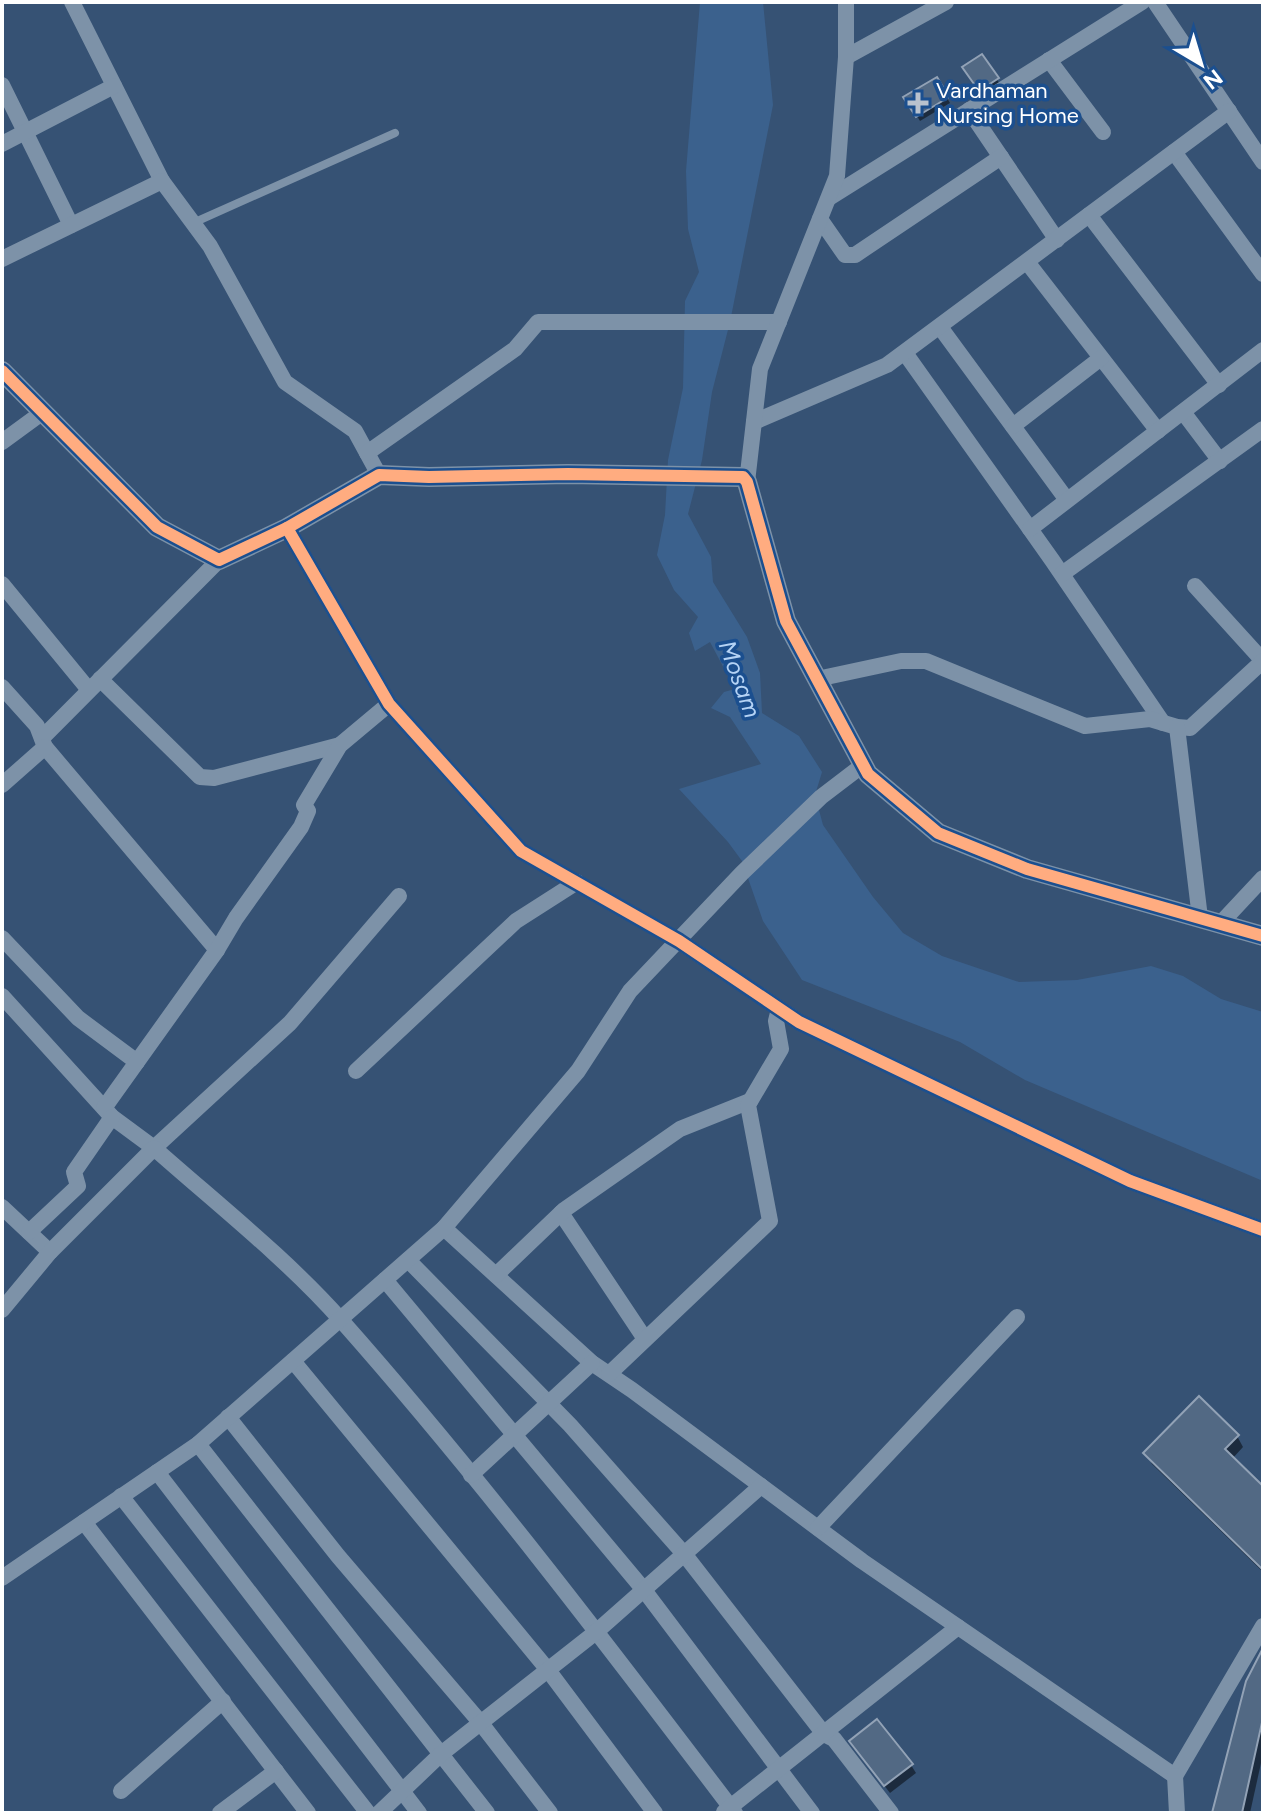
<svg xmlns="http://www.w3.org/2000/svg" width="1265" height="1815" font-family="Figtree,sans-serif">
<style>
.water{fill:#3b618d}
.shadow{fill:#0007}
.building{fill:#526984;stroke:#92a2b6;stroke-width:2}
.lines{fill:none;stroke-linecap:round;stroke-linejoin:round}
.service{stroke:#7d92a8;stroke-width:8}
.minor{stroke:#7d92a8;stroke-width:16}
.tertiary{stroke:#7d92a8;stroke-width:20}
.cycleway-casing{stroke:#1b4f8f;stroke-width:17}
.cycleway{stroke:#ffac80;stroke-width:12}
.poi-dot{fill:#b9c2ce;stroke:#1b4f8f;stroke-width:3}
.labels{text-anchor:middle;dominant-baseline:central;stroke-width:7;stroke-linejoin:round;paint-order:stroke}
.poi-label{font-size:22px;fill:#fff;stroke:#1b4f8f;text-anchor:start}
.water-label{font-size:24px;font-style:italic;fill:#b5d3f5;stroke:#1b4f8f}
</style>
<rect width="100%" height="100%" fill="#365274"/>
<path class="water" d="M700 2H763L773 105 730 322 712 392 702 460 688 514 711 557 713 582 747 637 760 673 762 713 799 736 822 772 815 795 823 825 873 897 903 933 942 956 1019 982 1077 980 1151 966 1183 976 1221 999 1263 1012V1181L1025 1080 960 1042 802 980 763 921 742 861 728 842 679 789 761 764 730 717 711 708 724 692 735 689 710 642 695 651 689 633 698 617 674 590 657 555 665 515 668 460 683 388 685 301 699 272 688 229 686 171Z"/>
<g class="shadow">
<path d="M981 57 1000 84 983 95 968 73Z"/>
<path d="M936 79 950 103 920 121 906 98Z"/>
<path d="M1237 1436 1243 1447 1232 1459 1263 1488V1572L1152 1464 1146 1453Z"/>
<path d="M1263 1655V1754L1250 1813H1214Z"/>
<path d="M856 1749 911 1765 916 1773 890 1793Z"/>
</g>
<g class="building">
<path d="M982 54 999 78 979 91 962 67Z"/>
<path d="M937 77 949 97 916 117 903 97Z"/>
<path d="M1199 1396 1239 1435 1225 1449 1263 1486V1570L1143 1453Z"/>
<path d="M1263 1648V1718L1242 1813H1212L1246 1681Z"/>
<path d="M877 1719 913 1764 884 1786 849 1741Z"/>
</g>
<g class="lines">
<path class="service" d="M193 223 395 133"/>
<g class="minor">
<path d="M72 2 162 181"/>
<path d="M1155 2 1263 162"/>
<path d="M846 57 946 2"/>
<path d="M1049 60 1103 132"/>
<path d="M2 85 71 225"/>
<path d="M969 110 1057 240"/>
<path d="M2 144 114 86"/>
<path d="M1174 152 1263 274"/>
<path d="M829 198 1142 2"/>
<path d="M1089 215 1219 385"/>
<path d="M820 219 845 255H855L1001 157"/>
<path d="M2 259 162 181 210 246 285 382 355 431 379 475"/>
<path d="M1027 262 1158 431"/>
<path d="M940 327 1067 500"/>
<path d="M905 353 1052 560 1163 723"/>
<path d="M1183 412 1220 461"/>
<path d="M754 422 887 365 1229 111"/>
<path d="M1013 426 1101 358"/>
<path d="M2 442 43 412"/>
<path d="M367 453 515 349 538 322H779"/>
<path d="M747 482 760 369 837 176 846 57V2"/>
<path d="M287 528 389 704 521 851 679 941 799 1022 1130 1181 1263 1230"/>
<path d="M1030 529 1263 350"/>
<path d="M1062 574 1263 429"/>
<path d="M2 584 89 690"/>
<path d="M1195 586 1263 661"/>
<path d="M100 679 200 777 214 778 340 745"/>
<path d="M817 679 901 661H926L1085 726 1150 719 1177 727 1190 728 1263 661"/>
<path d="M2 687 37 726 45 747 217 950"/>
<path d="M1177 727 1200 918"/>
<path d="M42 738 219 560"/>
<path d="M2 785 45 747"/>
<path d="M1220 924 1263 878"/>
<path d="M2 938 78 1018 137 1062"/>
<path d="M2 996 112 1117 154 1148 290 1023 399 896"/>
<path d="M356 1071 516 921 577 882"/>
<path d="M104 1108 217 950 236 918 301 827 308 811 304 805 340 745 389 704"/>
<path d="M2 1207 50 1252"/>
<path d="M561 1213 645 1339"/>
<path d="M444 1228 592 1363 632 1390 862 1561 1175 1776 1263 1626"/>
<path d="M29 1232 78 1186 74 1172 112 1117"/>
<path d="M408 1260 570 1425 685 1555 824 1734 834 1739 891 1813"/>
<path d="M496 1275 564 1210 680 1129 750 1101"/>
<path d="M385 1280 644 1590 812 1813"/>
<path d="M2 1310 50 1252 154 1148C216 1203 287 1259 341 1320 480 1477 609 1647 735 1813"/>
<path d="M293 1361 548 1670 655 1813"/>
<path d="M609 1374 770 1221 748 1105 781 1049 776 1021 779 1009"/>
<path d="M228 1417 338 1556 480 1722 550 1813"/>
<path d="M198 1444 487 1813"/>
<path d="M157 1472 419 1813"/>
<path d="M471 1475 592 1363"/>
<path d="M121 1496 368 1813"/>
<path d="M84 1522 308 1813"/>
<path d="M818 1528 1017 1317"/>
<path d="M2 1578 198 1444 444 1228 578 1071 630 991 742 873 821 797 863 765"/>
<path d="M1175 1776 1177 1813"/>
<path d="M121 1791 223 1701"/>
<path d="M724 1812 958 1627"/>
<path d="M220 1813 276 1771"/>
<path d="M379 1813 441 1754 596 1632 761 1486"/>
</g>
<path class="tertiary" d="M2 371 157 527 219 560 287 528 379 475 429 477 568 474 743 477 747 482 786 621 868 774 938 833 1027 869 1263 936"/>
<defs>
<g id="cycleway">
<path d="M2 371 157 527 219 560 287 528 379 475 429 477 568 474 743 477 747 482 786 621 868 774 938 833 1027 869 1263 936"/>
<path d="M287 528 389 704 521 851 679 941 799 1022 1130 1181 1263 1230"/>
</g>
</defs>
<use href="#cycleway" class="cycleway-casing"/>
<use href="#cycleway" class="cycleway"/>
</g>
<path class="poi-dot" d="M914 91h8v8h8v8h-8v8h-8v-8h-8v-8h8z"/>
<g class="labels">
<g class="poi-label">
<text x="936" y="90">Vardhaman<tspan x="936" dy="25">Nursing Home</tspan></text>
</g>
<g class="water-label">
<text transform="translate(740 679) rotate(70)">Mosam</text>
</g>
</g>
<rect width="1265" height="1815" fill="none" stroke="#ffffff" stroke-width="8"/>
<g transform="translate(1201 64) rotate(142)" stroke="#1b4f8f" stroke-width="6" paint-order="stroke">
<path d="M0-6L14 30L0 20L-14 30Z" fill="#ffffff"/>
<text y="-12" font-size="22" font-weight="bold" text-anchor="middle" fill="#ffffff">N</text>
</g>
</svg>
